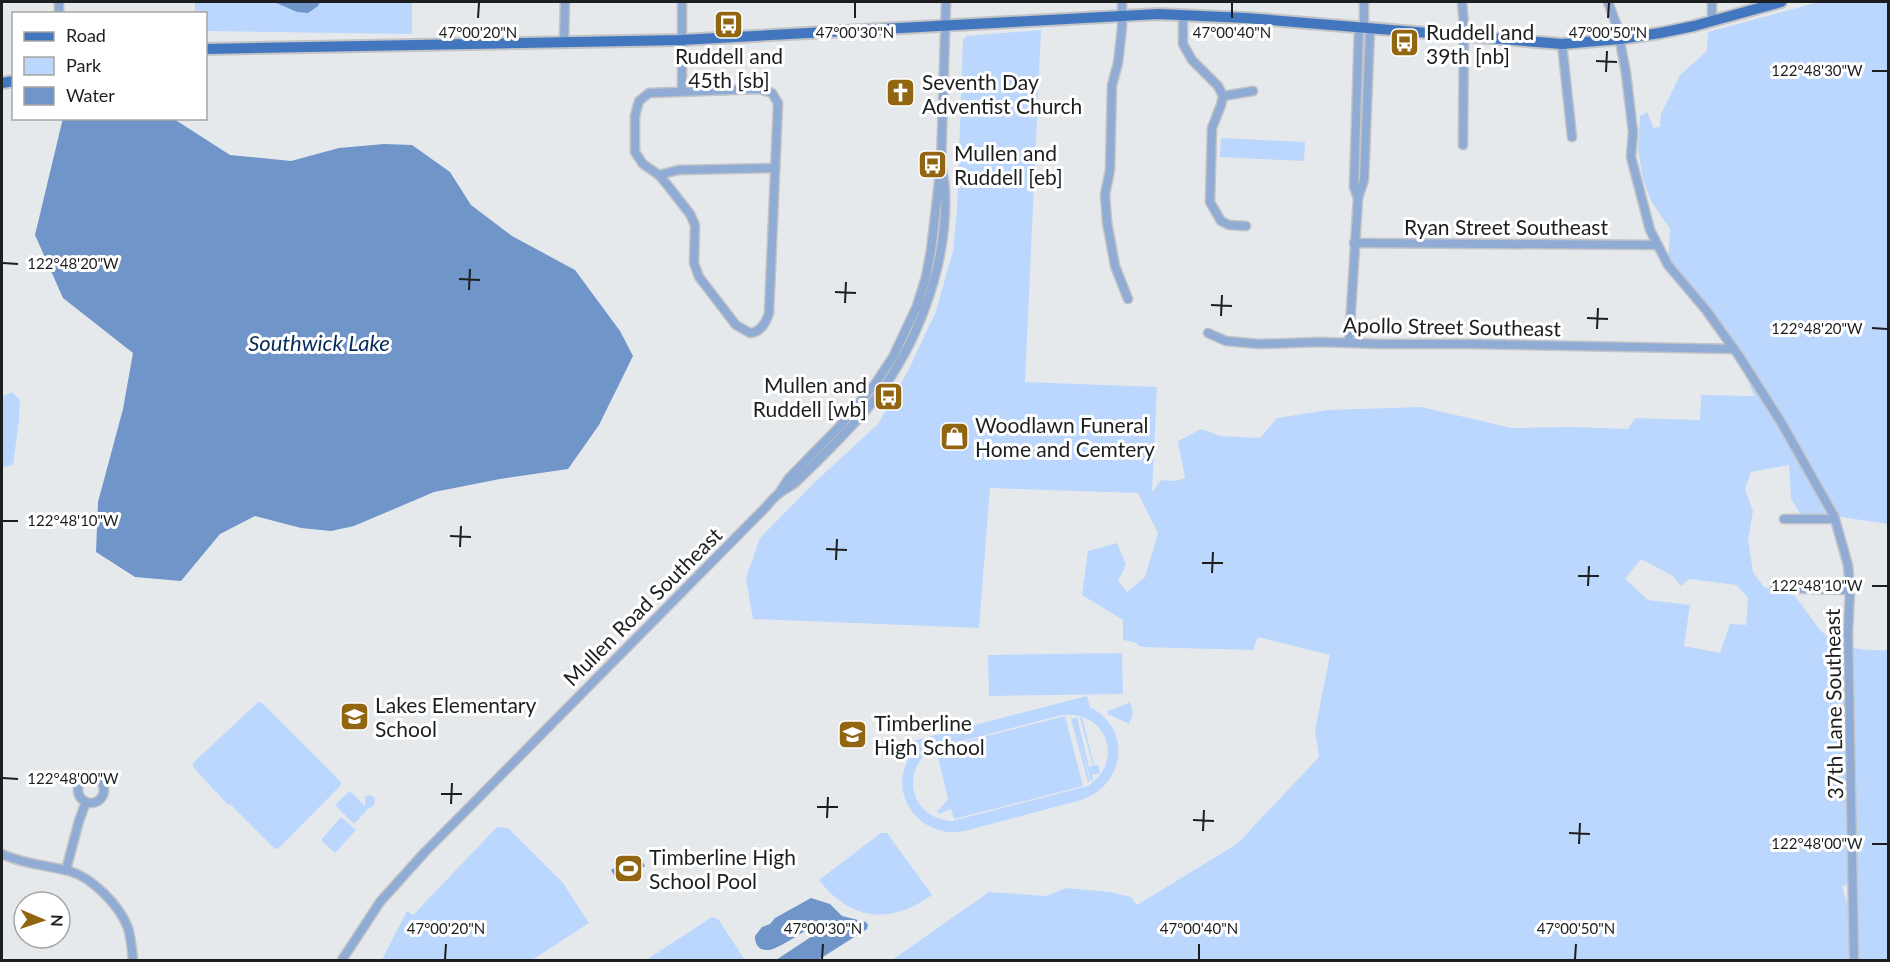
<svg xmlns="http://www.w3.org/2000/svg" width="1890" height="962" font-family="Lato,sans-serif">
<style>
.green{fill:#bcd7fe;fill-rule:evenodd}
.water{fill:#7095c9}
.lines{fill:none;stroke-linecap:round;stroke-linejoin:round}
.minor-casing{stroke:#c2c4c7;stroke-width:11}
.major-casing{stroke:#c2c4c7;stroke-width:14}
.minor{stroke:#90acd5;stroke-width:8}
.major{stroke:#4276bf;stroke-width:10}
.ticks{fill:none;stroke:#1d1e1f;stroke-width:2}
.labels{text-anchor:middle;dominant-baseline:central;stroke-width:6;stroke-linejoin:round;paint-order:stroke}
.poi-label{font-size:21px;fill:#1d1e1f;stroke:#fff;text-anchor:start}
.street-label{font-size:21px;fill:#1d1e1f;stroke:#fff}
.water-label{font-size:22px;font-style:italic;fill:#062b5b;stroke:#fff}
.ticks-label{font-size:15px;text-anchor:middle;fill:#1d1e1f;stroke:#fff;stroke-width:6;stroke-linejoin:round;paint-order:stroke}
</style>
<rect width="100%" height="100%" fill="#e6e9ec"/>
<g class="green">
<path d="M195 2H412V34L206 31V14H195Z"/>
<path d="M1819 2H1888V524L1834 516H1801L1791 498 1789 465 1751 472 1745 489 1753 511 1748 540 1753 572 1764 587 1795 596 1820 630 1837 646 1868 650H1888V960H892L989 892 1046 896 1066 888 1110 892 1131 897 1137 905 1237 844 1319 757 1315 730 1330 655 1258 637 1253 650 1141 647 1134 642 1123 640V620L1082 595 1088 551 1117 543 1126 565 1118 581 1127 592 1145 577 1158 533 1138 493 990 488 979 628 753 619 746 578 760 538 816 481 878 424 909 369 936 311 953 251 957 209 963 40 967 36 1041 30 1025 382 1157 387 1152 492 1161 480 1174 481 1185 478 1178 441 1201 429 1220 436 1260 438 1277 418 1328 410 1421 407 1512 428 1575 427 1628 429 1635 418 1700 420 1701 395 1754 396 1739 356 1668 265 1670 229 1651 201 1643 179 1638 149 1640 116 1647 112 1654 128 1660 127 1661 114 1680 75 1707 51 1708 32ZM1641 559 1673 576 1681 586 1689 579 1737 585 1748 598 1746 625 1730 624 1720 653 1684 646 1690 605 1648 600 1625 579ZM1852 883 1853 958H1848L1851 948 1850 910 1842 887Z"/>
<path d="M1221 138 1305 142 1304 161 1220 157Z"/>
<path d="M12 392 20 400 19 420 13 465 2 467V397Z"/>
<path d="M1122 653 1123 694 989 696 988 655Z"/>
<path d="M1087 696 1090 707C1133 729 1125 786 1081 800 1052 808 1024 815 995 823 981 826 965 833 950 832 931 831 914 819 906 801 899 785 902 767 912 753L909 742ZM1062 715C1107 710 1125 761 1088 786L952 821C911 818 899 772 932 749Z"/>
<path d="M258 702 262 703 341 782 340 786 278 849 274 848 230 804 228 805 193 767V763Z"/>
<path d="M1130 702 1133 713 1129 724 1108 714V710H1112Z"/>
<path d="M1065 716 1083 786 954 819 951 809 939 814 937 812 948 799 936 749Z"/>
<path d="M1077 717 1089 767 1093 766 1080 718 1082 717 1094 765H1098L1100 773 1092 775 1093 781H1091L1076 728 1090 781 1088 782 1071 719Z"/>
<path d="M350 791 365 806V797L369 795 373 796 375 799 374 805 370 808H367L368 809 354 824 335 805Z"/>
<path d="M341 817 356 830 335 853 321 840Z"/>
<path d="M497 827 508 828 563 883 589 923 532 960H382L407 911 413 915Z"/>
<path d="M881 833H887L932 895C890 925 851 921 819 880Z"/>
<path d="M712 917 718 919 745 960H646Z"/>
</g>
<g class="water">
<path d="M274 2H320L318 6 308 13 297 12Z"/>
<path d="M63 118 174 119 230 155 291 161 339 148 384 144 412 145 450 172 471 205 512 236 575 270 620 331 633 356 599 425 568 469 500 479 434 492 354 526 331 531 301 528 255 516 220 534 181 581 135 577 96 552 98 502 123 409 133 353 63 298 35 235Z"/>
<path d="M638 854 645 866 618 882 611 870Z"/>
<path d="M811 898 830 904 842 916 866 922 868 925 867 929 818 960H776L826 927V922L823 920C812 926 779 949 769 950 759 951 755 945 755 936L762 927 770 924 775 918Z"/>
</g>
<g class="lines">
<defs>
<g id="minor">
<path d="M682 2V91"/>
<path d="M1122 2V28L1118 63 1112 85 1110 170 1105 194 1107 222 1115 266 1128 299"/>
<path d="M1462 2 1464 26 1463 145"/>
<path d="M1608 2 1617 26 1626 73 1633 132 1631 157 1650 230 1668 265 1706 310 1739 356 1781 422 1834 516 1848 565 1850 590 1848 633 1854 960"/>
<path d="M1712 2V21"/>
<path d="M59 14V2"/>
<path d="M1183 14V44L1192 60 1218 86 1223 96 1221 105 1212 128 1210 202 1221 221 1229 225 1246 226"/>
<path d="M1359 27 1354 187 1358 198 1364 180 1370 29"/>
<path d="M1364 28V2"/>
<path d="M564 42 565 2"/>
<path d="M1562 44 1572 137"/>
<path d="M759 89 772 93 778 103 769 313C766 323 761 332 750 333L736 325 699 277 694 263 695 225 690 214 669 187 659 175 643 164 635 152V116L639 101 649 93Z"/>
<path d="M1223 96 1253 91"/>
<path d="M659 175 678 170 775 168"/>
<path d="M1354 243 1658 245"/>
<path d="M1208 333 1226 341 1259 344 1320 342 1381 344H1469L1734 349"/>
<path d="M1349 343 1358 198"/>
<path d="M781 490 789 478 839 427 875 384 893 357 917 306 926 277 931 250 941 165 946 2"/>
<path d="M1784 519H1834"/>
<path d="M1775 588 1850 590"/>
<circle cx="91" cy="790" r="13"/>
<path d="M2 854C23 864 46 865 69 871 92 877 120 906 128 928 131 938 132 950 133 960"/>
<path d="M66 870 79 821 86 802"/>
<path d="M342 960 380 902 424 853 765 508C770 502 775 496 781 492 786 488 792 486 796 482 820 459 844 435 866 410 915 353 948 267 945 192 945 183 943 174 941 165"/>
</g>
<g id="major">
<path d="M206 49 681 40 1158 14 1246 18 1562 44 1620 39 1660 33 1694 26 1781 2"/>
<path d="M2 83 14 81"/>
</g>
</defs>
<use href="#minor" class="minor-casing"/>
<use href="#major" class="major-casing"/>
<use href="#minor" class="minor"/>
<use href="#major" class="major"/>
</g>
<path class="ticks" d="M478 18 479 3M855 18V3M1232 18V3M1608 18 1609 3M1596 61 1617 62M1872 71H1887M1606 72 1607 51M3 263 18 264M459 279 480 280M469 290 470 269M835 292 856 293M845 303 846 282M1211 305 1232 306M1221 316 1222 295M1587 318 1608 319M1872 328 1887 329M1597 329 1598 308M3 521H18M450 536 471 537M460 547 461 526M826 549 847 550M836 560 837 539M1202 563H1223M1212 573 1213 552M1578 576H1599M1588 586 1589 566M1872 586H1887M3 778 18 779M441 794H462M451 804 452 783M817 807H838M827 818 828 797M1193 820 1214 821M1203 831 1204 810M1569 833 1590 834M1579 844 1580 823M1872 844H1887M445 959 446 944M822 959 823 944M1199 959V944M1575 959 1576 944"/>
<defs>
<symbol id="bus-square" viewBox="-11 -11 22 22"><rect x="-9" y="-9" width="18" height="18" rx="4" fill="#926510" stroke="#fff"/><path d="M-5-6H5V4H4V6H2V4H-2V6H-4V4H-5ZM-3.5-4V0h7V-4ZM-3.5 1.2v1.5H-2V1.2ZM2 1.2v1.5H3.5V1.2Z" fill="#fff"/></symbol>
<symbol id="church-square" viewBox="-11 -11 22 22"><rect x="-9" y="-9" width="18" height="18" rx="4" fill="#926510" stroke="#fff"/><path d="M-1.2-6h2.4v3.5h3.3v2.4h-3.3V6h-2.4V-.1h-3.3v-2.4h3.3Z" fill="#fff"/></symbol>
<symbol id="shop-square" viewBox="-11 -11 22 22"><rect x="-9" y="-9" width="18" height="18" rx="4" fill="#926510" stroke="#fff"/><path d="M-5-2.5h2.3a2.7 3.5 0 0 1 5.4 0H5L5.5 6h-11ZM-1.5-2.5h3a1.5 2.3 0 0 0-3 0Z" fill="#fff"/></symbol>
<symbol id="school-square" viewBox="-11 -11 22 22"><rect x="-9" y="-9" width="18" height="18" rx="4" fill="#926510" stroke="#fff"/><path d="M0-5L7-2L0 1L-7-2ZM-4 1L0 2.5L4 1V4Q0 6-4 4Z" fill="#fff"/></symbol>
<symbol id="stadium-square" viewBox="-11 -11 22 22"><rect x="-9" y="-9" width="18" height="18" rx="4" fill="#926510" stroke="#fff"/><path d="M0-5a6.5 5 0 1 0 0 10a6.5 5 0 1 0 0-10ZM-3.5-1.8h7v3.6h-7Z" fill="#fff"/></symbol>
</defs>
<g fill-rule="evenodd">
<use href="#bus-square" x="712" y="8" width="33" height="33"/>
<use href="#bus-square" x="1388" y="26" width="33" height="33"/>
<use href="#church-square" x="884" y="76" width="33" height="33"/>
<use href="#bus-square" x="916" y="148" width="33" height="33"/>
<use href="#bus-square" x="872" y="380" width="33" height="33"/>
<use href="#shop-square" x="938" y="420" width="33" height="33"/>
<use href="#school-square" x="338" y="700" width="33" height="33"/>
<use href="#school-square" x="836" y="718" width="33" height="33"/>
<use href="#stadium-square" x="612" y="852" width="33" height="33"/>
</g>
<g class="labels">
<g class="poi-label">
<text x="1426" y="31">Ruddell and<tspan x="1426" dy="24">39th [nb]</tspan></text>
<text x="729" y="55" text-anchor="middle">Ruddell and<tspan x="729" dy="24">45th [sb]</tspan></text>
<text x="922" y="81">Seventh Day<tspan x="922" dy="24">Adventist Church</tspan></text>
<text x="954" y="152">Mullen and<tspan x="954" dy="24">Ruddell [eb]</tspan></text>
<text x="867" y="384" text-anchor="end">Mullen and<tspan x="867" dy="24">Ruddell [wb]</tspan></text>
<text x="975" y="424">Woodlawn Funeral<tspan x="975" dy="24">Home and Cemtery</tspan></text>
<text x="375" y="704">Lakes Elementary<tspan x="375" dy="24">School</tspan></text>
<text x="874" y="722">Timberline<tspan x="874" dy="24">High School</tspan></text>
<text x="649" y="856">Timberline High<tspan x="649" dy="24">School Pool</tspan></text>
</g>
<g class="street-label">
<text x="1506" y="226">Ryan Street Southeast</text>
<text transform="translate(1452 326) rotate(1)">Apollo Street Southeast</text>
<text transform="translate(642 606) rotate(-45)">Mullen Road Southeast</text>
<text transform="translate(1833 704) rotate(-91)">37th Lane Southeast</text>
</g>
<g class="water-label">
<text x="319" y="342">Southwick Lake</text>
</g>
</g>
<g class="ticks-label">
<text x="478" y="38">47°00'20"N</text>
<text x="855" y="38">47°00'30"N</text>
<text x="1232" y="38">47°00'40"N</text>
<text x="1608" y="38">47°00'50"N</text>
<text x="1817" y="76">122°48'30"W</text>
<text x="73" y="269">122°48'20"W</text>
<text x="1817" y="334">122°48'20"W</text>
<text x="73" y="526">122°48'10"W</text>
<text x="1817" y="591">122°48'10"W</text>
<text x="73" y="784">122°48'00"W</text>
<text x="1817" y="849">122°48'00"W</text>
<text x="446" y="934">47°00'20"N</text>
<text x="823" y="934">47°00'30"N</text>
<text x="1199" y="934">47°00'40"N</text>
<text x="1576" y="934">47°00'50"N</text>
</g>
<rect width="1890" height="962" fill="none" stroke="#1d1e1f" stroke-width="6"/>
<rect x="12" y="12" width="195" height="108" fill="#ffffff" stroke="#a5a5a5" stroke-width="1.5"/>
<rect x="24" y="32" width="30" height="9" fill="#4276bf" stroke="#a5a5a5" stroke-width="1.5"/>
<text x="66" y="42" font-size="18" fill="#1d1e1f">Road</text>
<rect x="24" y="57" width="30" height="18" fill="#bcd7fe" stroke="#a5a5a5" stroke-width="1.5"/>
<text x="66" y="72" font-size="18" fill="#1d1e1f">Park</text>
<rect x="24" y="87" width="30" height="18" fill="#7095c9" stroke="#a5a5a5" stroke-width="1.5"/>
<text x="66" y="102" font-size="18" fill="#1d1e1f">Water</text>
<g transform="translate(42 920) rotate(92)"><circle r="28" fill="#ffffff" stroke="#a5a5a5" stroke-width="1.5"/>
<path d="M0-4.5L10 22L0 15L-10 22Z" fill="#926510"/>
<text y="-9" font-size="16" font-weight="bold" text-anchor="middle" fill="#1d1e1f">N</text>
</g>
</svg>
